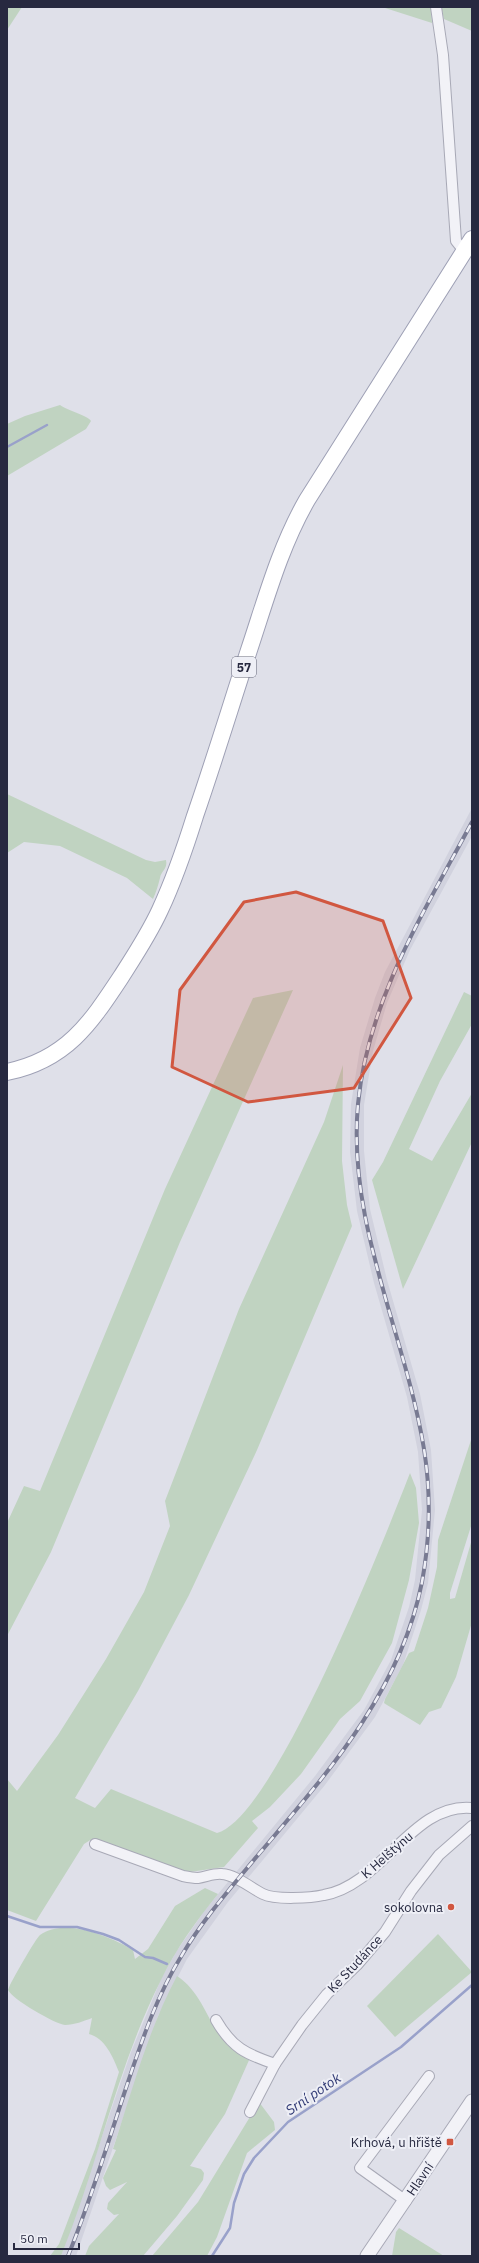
<svg xmlns="http://www.w3.org/2000/svg" width="479" height="2263" font-family="'IBM Plex Sans',sans-serif">
<style>
.built{fill:#d1d2de}
.green{fill:#c0d3c1}
.lines{fill:none;stroke-linecap:round;stroke-linejoin:round}
.stream{stroke:#99a1ca;stroke-width:2.5}
.minor-casing{stroke:#a8a9b6;stroke-width:12}
.tertiary-casing{stroke:#a8a9b6;stroke-width:15}
.primary-casing{stroke:#9ea0b5;stroke-width:18}
.minor{stroke:#f2f2f7;stroke-width:10}
.tertiary{stroke:#f2f2f7;stroke-width:13}
.primary{stroke:#fff;stroke-width:16}
.rail-casing{stroke:#787a92;stroke-width:4}
.rail{stroke:#eeeff6;stroke-width:2.5;stroke-dasharray:8;stroke-linecap:butt}
.marked{fill:#d15740;fill-opacity:0.2;stroke:#d15740;stroke-width:3;stroke-linejoin:round}
.poi-dot{fill:#d15740;stroke:#eeeff6;stroke-width:1.5}
.labels{text-anchor:middle;dominant-baseline:central;stroke-width:4;stroke-linejoin:round;paint-order:stroke}
.shield{fill:#eeeff6;stroke:#636477;stroke-width:1}
.shield-label{font-size:12px;font-weight:bold;fill:#272940}
.street-label{font-size:13px;fill:#272940;stroke:#eeeff6}
.poi-label{font-size:13px;fill:#272940;stroke:#eeeff6;text-anchor:end}
.water-label{font-size:14px;font-style:italic;fill:#313a75;stroke:#eeeff6}
</style>
<rect width="100%" height="100%" fill="#dfe0e9"/>
<path class="built" d="M472 808V836L410 950 387 1003 373 1051 364 1105V1151L370 1209 387 1280 420 1394 431 1450 435 1510 428 1583 421 1610 403 1665 375 1717 325 1785 228 1902 187 1959 158 2016 76 2256H61L131 2052 161 1979 176 1952 205 1910 315 1776 364 1710 391 1660 409 1607 415 1580 422 1510 418 1452 407 1397 374 1283 357 1211 350 1152 351 1104 360 1048 375 998 385 972Z"/>
<g class="green">
<path d="M7 7H22L7 30Z"/>
<path d="M382 7H431L432 23Z"/>
<path d="M441 7H472V31L444 19Z"/>
<path d="M60 405C67 410 88 416 91 421L86 429 7 476V424L25 416Z"/>
<path d="M7 794 146 860 155 862 166 860C168 869 161 871 160 878 158 886 156 892 153 899L127 878 60 846 24 842 7 853Z"/>
<path d="M293 990 180 1242 51 1552 7 1636V1523L24 1486 40 1491 165 1189 253 998Z"/>
<path d="M464 992 472 996V1024L440 1081 409 1149 432 1161 472 1093V1142L403 1289 372 1180 383 1162Z"/>
<path d="M343 1065 342 1161 347 1205 352 1226 257 1450 189 1595 138 1691 75 1798 95 1808 111 1789 217 1833C274 1819 386 1535 410 1473L416 1488 419 1523 409 1580 392 1643 360 1701 340 1719 301 1774 270 1807 252 1821 258 1828 224 1867 190 1872 170 1868 92 1839 84 1844 36 1921 7 1910V1779L17 1791 58 1735 106 1659 144 1592 170 1526 165 1501 239 1309 324 1122Z"/>
<path d="M472 1437V1523L450 1593V1599L455 1598 472 1539V1622L456 1677 441 1708 429 1712 420 1725 387 1705 384 1703 385 1699 409 1653 414 1651 428 1608 437 1567 438 1540Z"/>
<path d="M205 1888 218 1894C196 1921 176 1949 161 1980 117 2067 98 2165 61 2256H50L59 2244 95 2149 119 2072C113 2057 105 2038 89 2034L92 2018C84 2021 74 2025 65 2025 55 2024 12 1999 8 1990L10 1985C14 1977 36 1938 40 1935 64 1917 110 1936 133 1950L135 1959 148 1949 175 1906Z"/>
<path d="M438 1934 472 1972 395 2037 367 2006Z"/>
<path d="M177 1976C205 1994 209 2031 233 2050 238 2053 245 2056 250 2058L225 2114 190 2166 201 2169 204 2173 203 2180 177 2216 143 2256H85L89 2246 119 2214 114 2215 107 2209 108 2203 127 2182 110 2190 106 2186 103 2178 116 2150 113 2149C132 2091 148 2030 177 1976Z"/>
<path d="M259 2102 274 2122 275 2130 247 2153 217 2237 207 2256H152L198 2202Z"/>
<path d="M399 2228 444 2256H392L396 2232Z"/>
</g>
<g class="lines">
<g class="stream">
<path d="M7 447 47 425"/>
<path d="M7 1916 40 1927H77L103 1934 119 1940 145 1957 153 1958 167 1964"/>
<path d="M212 2256 230 2228 234 2203 244 2174 254 2158 288 2122 401 2047 472 1985"/>
</g>
<defs>
<g id="minor">
<path d="M436 7 443 55 456 241 464 251"/>
<path d="M95 1844 183 1876C188 1877 193 1878 198 1878 206 1877 214 1873 222 1874 236 1875 251 1888 263 1894 275 1900 311 1898 324 1895 382 1885 413 1802 472 1808"/>
<path d="M216 2020C232 2048 246 2054 275 2064"/>
<path d="M250 2112 275 2064 302 2025 327 1994 357 1965 385 1932 411 1891 439 1855 472 1826"/>
<path d="M406 2201 360 2168 429 2076"/>
</g>
<path id="tertiary" d="M367 2256 472 2101"/>
<path id="primary" d="M7 1072C66 1060 90 1024 121 977 135 955 149 934 160 910 174 880 185 848 195 816 214 761 231 705 249 650 266 599 280 547 307 500L472 239"/>
</defs>
<use href="#minor" class="minor-casing"/>
<use href="#tertiary" class="tertiary-casing"/>
<use href="#primary" class="primary-casing"/>
<use href="#minor" class="minor"/>
<use href="#tertiary" class="tertiary"/>
<use href="#primary" class="primary"/>
<defs>
<path id="rail" d="M68 2256C91 2200 108 2142 127 2085 142 2040 157 1995 182 1955 202 1921 228 1891 253 1861 324 1777 400 1694 422 1582 430 1539 431 1493 424 1449 405 1333 347 1224 358 1104 368 1000 424 912 472 822"/>
</defs>
<use href="#rail" class="rail-casing"/>
<use href="#rail" class="rail"/>
</g>
<path class="marked" d="M296 892 383 921 411 998 354 1088 248 1102 172 1067 180 990 244 902Z"/>
<g class="poi-dot">
<circle cx="451" cy="1907" r="4"/>
<rect x="446" y="2138" width="8" height="8" rx="2"/>
</g>
<g class="labels">
<rect class="shield" x="232" y="657" width="24" height="20" rx="3"/>
<g class="shield-label">
<text x="244" y="667">57</text>
</g>
<g class="street-label">
<text transform="translate(387 1855) rotate(-41)">K Helštýnu</text>
<text transform="translate(355 1964) rotate(-47)">Ke Studánce</text>
<text transform="translate(420 2179) rotate(-56)">Hlavní</text>
</g>
<g class="poi-label">
<text x="443" y="1907">sokolovna</text>
<text x="442" y="2142">Krhová, u hřiště</text>
</g>
<g class="water-label">
<text transform="translate(313 2094) rotate(-34)">Srní potok</text>
</g>
</g>
<rect width="479" height="2263" fill="none" stroke="#272940" stroke-width="16"/>
<path d="M14 2243v6h65v-6" fill="none" stroke="#272940" stroke-width="2"/>
<text x="20" y="2243" font-size="12" fill="#272940" stroke="#eeeff6" stroke-width="3" paint-order="stroke">50 m</text>
</svg>
